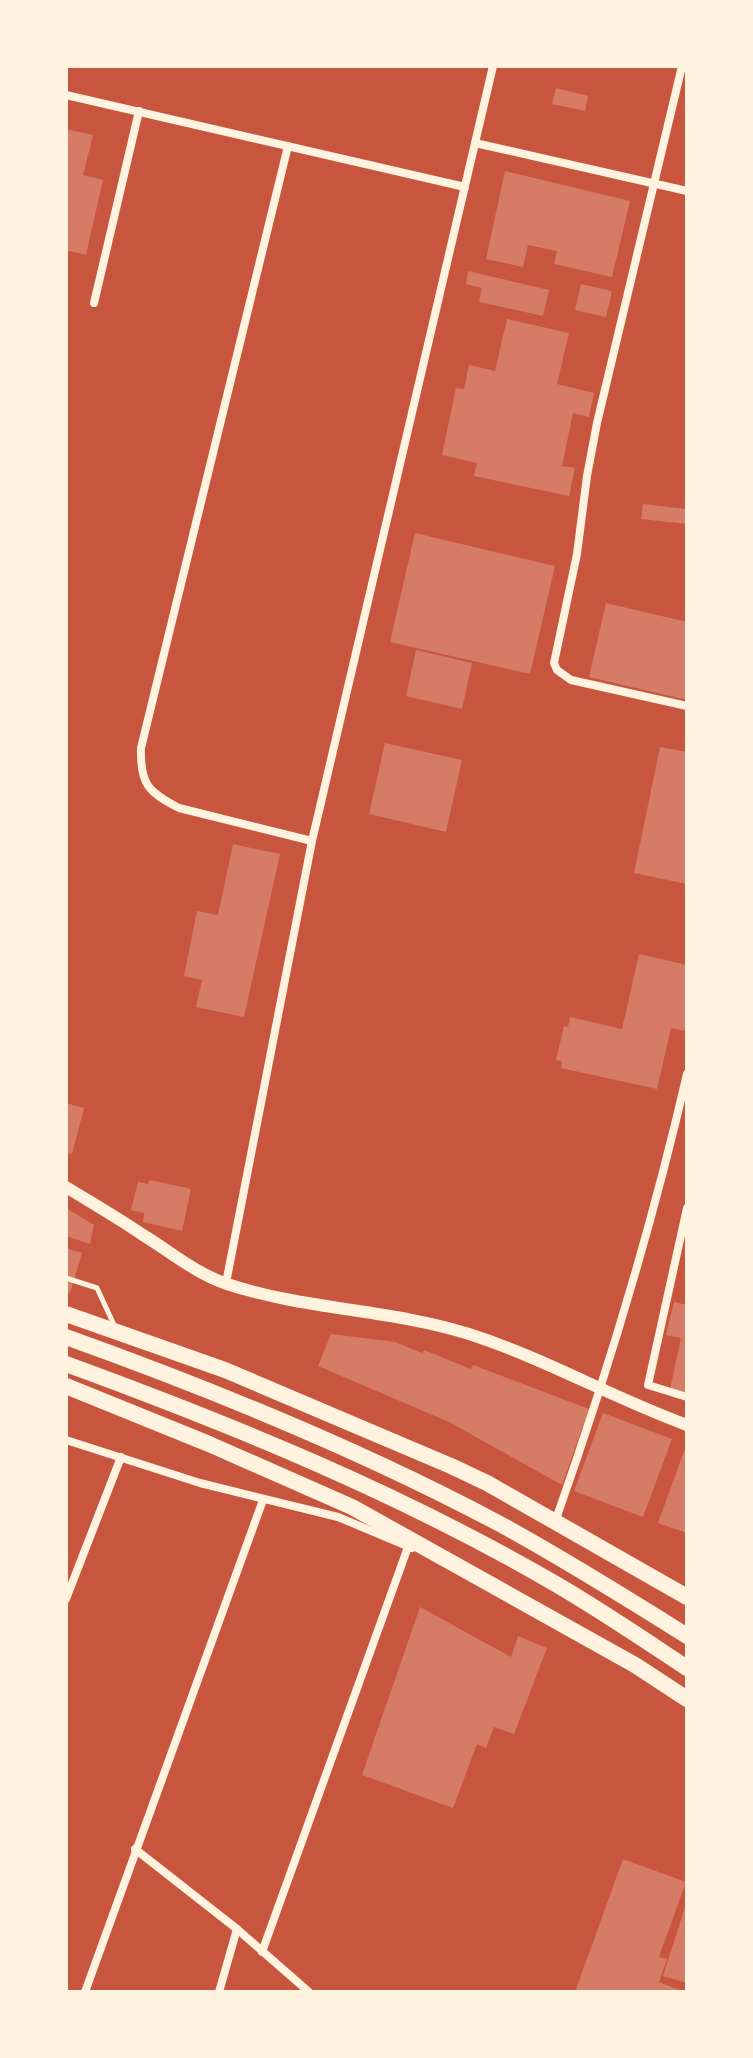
<svg xmlns="http://www.w3.org/2000/svg" width="753" height="2058" font-family="Helvetica,sans-serif">
<style>
.building{fill:#d67c66}
.lines{fill:none;stroke-linecap:round;stroke-linejoin:round}
.service{stroke:#fff3e0;stroke-width:5}
.minor{stroke:#fff3e0;stroke-width:8}
.tertiary{stroke:#fff3e0;stroke-width:12}
.trunk{stroke:#fff3e0;stroke-width:16}
</style>
<rect width="100%" height="100%" fill="#c8553d"/>
<g class="building">
<path d="M556 88 588 96 585 111 552 104Z"/>
<path d="M66 129 93 135 83 175 103 180 86 255 66 250Z"/>
<path d="M505 171 630 201 612 277 554 264 557 251 528 245 523 267 486 259Z"/>
<path d="M468 271 549 290 543 316 479 302 482 288 466 284Z"/>
<path d="M581 284 612 291 606 317 575 310Z"/>
<path d="M507 319 569 333 557 384 594 393 589 417 573 413 562 466 575 468 569 496 474 476 477 463 442 455 456 388 464 389 469 365 495 371Z"/>
<path d="M643 504 687 509V524L641 519Z"/>
<path d="M415 533 555 566 530 674 390 642Z"/>
<path d="M606 603 687 622V700L589 677Z"/>
<path d="M416 650 472 663 462 709 406 696Z"/>
<path d="M385 743 462 760 446 832 369 814Z"/>
<path d="M660 747 687 752V884L634 873Z"/>
<path d="M233 844 280 854 244 1017 196 1007 202 980 184 976 197 911 218 915Z"/>
<path d="M639 954 687 965V1017L684 1031 671 1028 657 1089 561 1068 562 1061 556 1060 564 1026 568 1027 570 1017 622 1029Z"/>
<path d="M66 1103 84 1108 72 1154 66 1153Z"/>
<path d="M150 1180 191 1189 182 1231 143 1222 144 1213 131 1210 138 1182 148 1184Z"/>
<path d="M66 1208 94 1225 90 1244 66 1236Z"/>
<path d="M66 1248 82 1253 70 1293 66 1292Z"/>
<path d="M674 1302 687 1305V1393L670 1389 681 1338 666 1335Z"/>
<path d="M331 1334 395 1342 422 1353 424 1350 471 1369 473 1365 589 1409 562 1485 449 1422 318 1366Z"/>
<path d="M603 1413 672 1439 643 1517 574 1491Z"/>
<path d="M687 1443V1533L658 1523Z"/>
<path d="M420 1607 511 1657 518 1636 547 1648 514 1734 494 1727 486 1748 477 1744 453 1808 362 1775Z"/>
<path d="M623 1859 686 1882 659 1957 667 1959 659 1982 684 1992H575Z"/>
<path d="M686 1904H687V1983L663 1976Z"/>
</g>
<g class="lines">
<path class="service" d="M66 1278 97 1288 115 1327"/>
<g class="minor">
<path d="M682 66 597 423 587 476 577 554 554 663 557 670 571 680 687 706"/>
<path d="M66 95 465 187"/>
<path d="M475 143 687 191"/>
<path d="M288 146 141 748C140 784 148 792 179 808L312 841"/>
<path d="M94 303 139 111"/>
<path d="M687 1208 648 1385 687 1397"/>
<path d="M226 1283 312 841 493 66"/>
<path d="M66 1440 200 1483 338 1517 412 1548"/>
<path d="M555 1522C607 1375 652 1226 687 1074"/>
<path d="M66 1599 121 1457"/>
<path d="M135 1849 237 1929 309 1992"/>
<path d="M262 1952 408 1547"/>
<path d="M85 1992 263 1500"/>
<path d="M219 1992 237 1929"/>
</g>
<path class="tertiary" d="M66 1187C92 1203 118 1218 143 1235 171 1252 195 1273 227 1284 305 1310 390 1309 469 1334 544 1358 613 1398 687 1425"/>
<g class="trunk">
<path d="M66 1314 225 1370 451 1466 487 1483 687 1597"/>
<path d="M66 1337C214 1390 361 1450 500 1524 564 1559 625 1597 687 1636"/>
<path d="M66 1364C233 1425 399 1493 554 1583 599 1609 643 1639 687 1668"/>
<path d="M66 1386 209 1444 352 1507 635 1665 687 1699"/>
</g>
</g>
<rect width="753" height="2058" fill="none" stroke="#fff3e0" stroke-width="136"/>
</svg>
